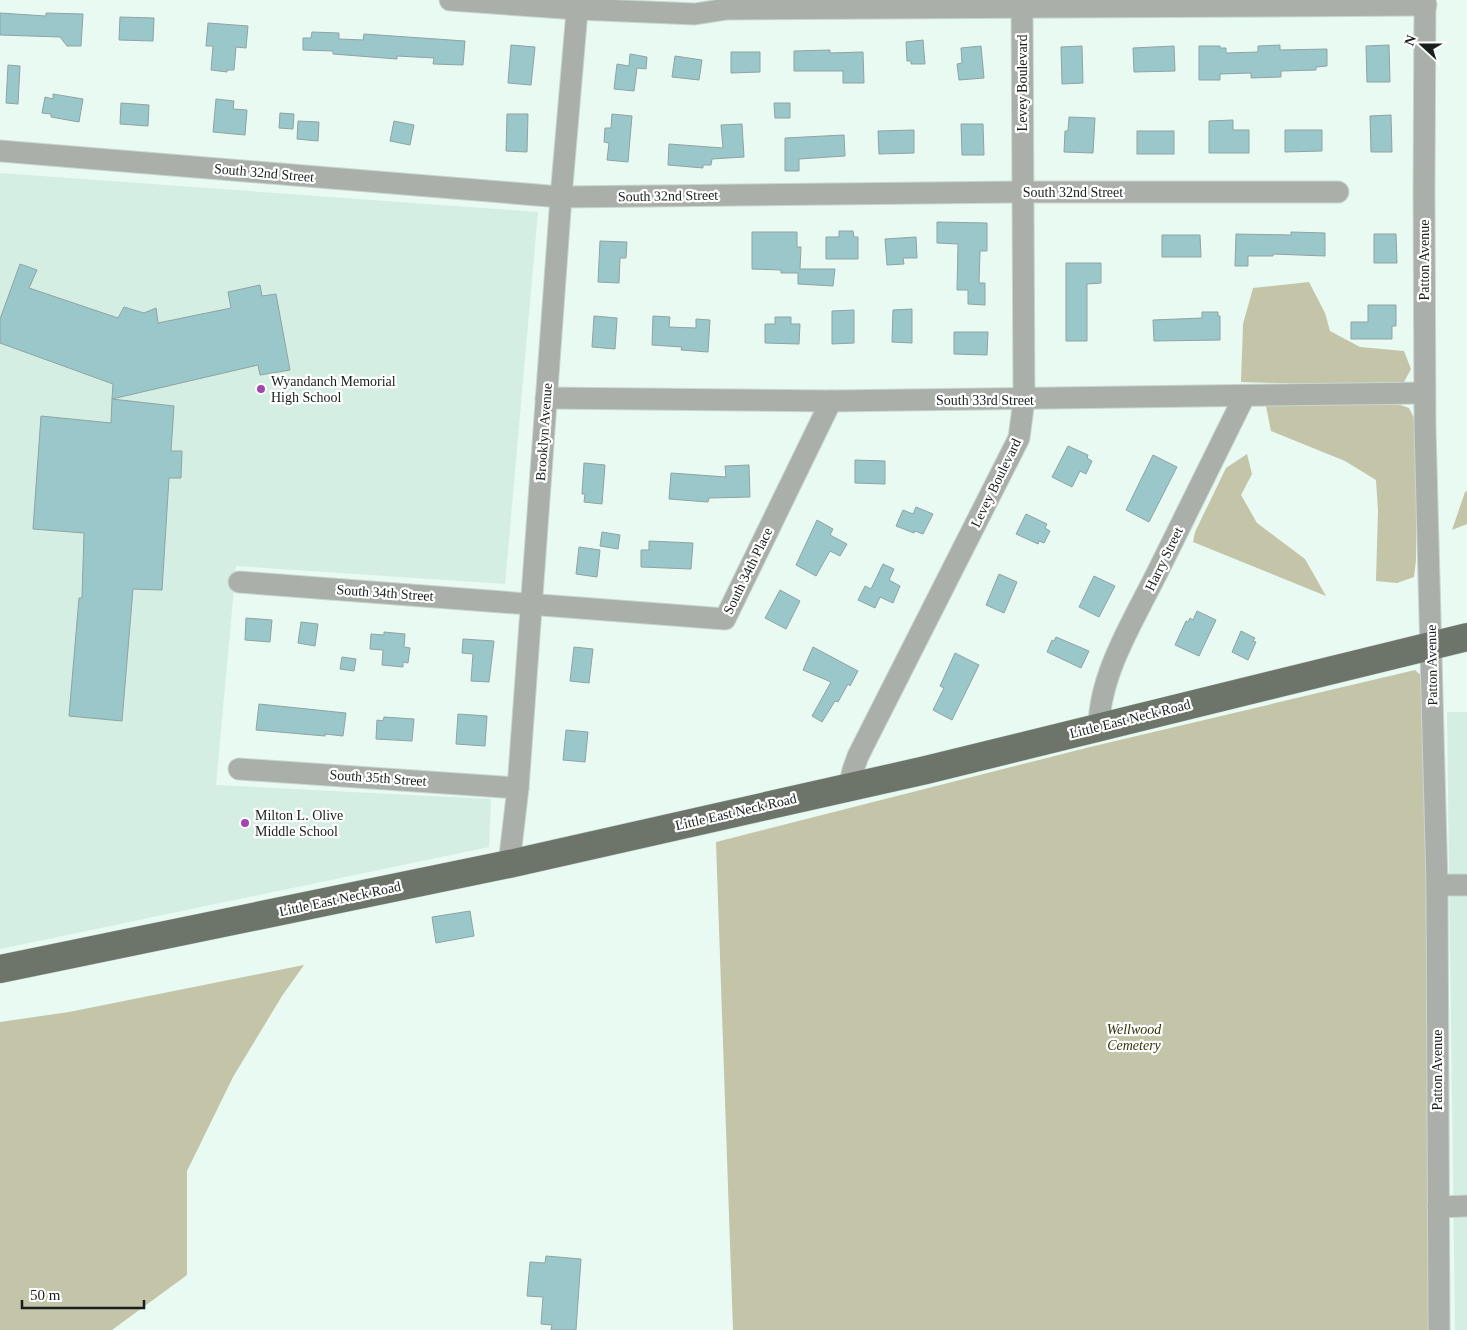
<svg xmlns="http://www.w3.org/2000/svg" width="1467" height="1330" font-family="Georgia,serif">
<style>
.built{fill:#d4eee3}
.green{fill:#c4c4a9}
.building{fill:#9ac7c9;stroke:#90a3a3}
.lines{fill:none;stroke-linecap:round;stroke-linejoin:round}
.minor-casing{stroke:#c7d7d0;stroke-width:23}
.major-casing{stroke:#c7d7d0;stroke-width:29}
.minor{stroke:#abafa9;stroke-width:21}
.major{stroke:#6d756b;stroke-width:28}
.poi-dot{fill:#a146b1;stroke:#fff;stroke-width:2}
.labels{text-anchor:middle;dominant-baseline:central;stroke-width:4.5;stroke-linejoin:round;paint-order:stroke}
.street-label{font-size:14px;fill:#181f1c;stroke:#fff}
.poi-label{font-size:14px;fill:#181f1c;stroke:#fff;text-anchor:start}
.park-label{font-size:14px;font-style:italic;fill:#343205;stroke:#fff}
</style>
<rect width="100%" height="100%" fill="#e8faf2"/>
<g class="built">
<path d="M0 173 538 212 505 584 236 566 216 785 491 799 489 847 0 949Z"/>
<path d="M1447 712H1467V1330H1455Z"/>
</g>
<g class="green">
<path d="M1309 282 1325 313 1330 331 1360 347 1404 351 1411 369 1404 382 1382 386 1241 382 1243 324 1253 288Z"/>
<path d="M1265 401 1397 404 1409 408 1417 424 1416 560 1414 577 1397 583 1376 581 1378 511 1376 480 1345 461 1271 431Z"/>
<path d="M1247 454 1252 474 1241 495 1257 523 1305 559 1326 596 1193 542 1195 532 1226 468Z"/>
<path d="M1467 491V524L1452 530 1465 492Z"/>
<path d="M1415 670 1424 678 1431 1330H733L716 842 1090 747Z"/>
<path d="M304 965 282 996 233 1077 187 1171V1275L112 1330H0V1022L69 1012Z"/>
</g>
<g class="building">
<path d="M0 13 46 16V13L83 14 81 46H67L60 37 0 35Z"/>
<path d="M120 17 154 18 153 41 119 40Z"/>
<path d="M208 23 248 26 246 48 236 47 234 70H227V72L211 70 213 46H206Z"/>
<path d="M312 32 339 33V39L363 40 364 34 465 41 463 65 433 64 434 58 397 56V59L333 54V51L303 50V38H311Z"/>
<path d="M923 40 925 64H911V61H907L906 42Z"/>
<path d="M511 45 535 47 531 85 508 83Z"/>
<path d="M1280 45V50L1327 49V66L1316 67V70L1281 71V77L1251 78V73L1220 74V80H1199V46H1220V48H1226V53L1258 52V46Z"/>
<path d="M1389 45 1390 82H1367L1366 46Z"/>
<path d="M981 46 984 78 959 80 957 64 962 63 961 48Z"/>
<path d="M1082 46 1083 83 1062 84 1061 47Z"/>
<path d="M1174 46 1175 71 1134 72 1133 48Z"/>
<path d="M830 50V53L863 52 864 83H843V71H794V51Z"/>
<path d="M731 52H760V72L731 73Z"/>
<path d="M630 54 647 57 646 69 637 68 634 91 614 89 617 64 629 66Z"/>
<path d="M675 56 702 60 699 80 672 77Z"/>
<path d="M8 65 20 66 18 104 6 103Z"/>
<path d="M53 94 83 99 79 122 51 117V114L42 113 45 97 53 99Z"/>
<path d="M216 99 234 101 233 109 247 110 245 135 213 132Z"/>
<path d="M121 103 149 105 148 126 120 124Z"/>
<path d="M774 103H790V118H775Z"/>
<path d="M280 113 294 114 293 129 279 128Z"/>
<path d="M507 114H528L527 152 506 151Z"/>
<path d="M612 114 632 116 628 162 607 160 609 143 604 142 605 128H611Z"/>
<path d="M1391 115 1392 152H1371L1370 116Z"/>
<path d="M1069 117 1095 118 1093 153 1064 152 1065 131H1068Z"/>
<path d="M1233 120V130H1249V153H1209V121Z"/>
<path d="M298 121 319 122 318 141 297 139Z"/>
<path d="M394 121 414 125 410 145 390 141Z"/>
<path d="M742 124 744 157 712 159 711 165H703V168L668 165 669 144 723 148 721 125Z"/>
<path d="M961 124H983L984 155H962Z"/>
<path d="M914 130V153L879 154 878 131Z"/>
<path d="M1285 130H1322V151L1285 152Z"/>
<rect x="1137" y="131" width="37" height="23"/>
<path d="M844 135 845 156 799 159V171H785V138Z"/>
<path d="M937 222 987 223V251H980L979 283H985V305L968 304V290H957L958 244 937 243Z"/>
<path d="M839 231H853L854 237H858V259H826V237H839Z"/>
<path d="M752 232H797V247H801L800 269H835L833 286 798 284V273H781V270L752 269Z"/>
<path d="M1291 232 1325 233V256L1273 254V256H1248V266H1235L1236 234 1291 235Z"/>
<path d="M1374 234H1396L1397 263H1374Z"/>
<path d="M1162 235H1200L1201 257H1162Z"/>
<path d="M916 237 917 258H903L904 264 887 265 885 239Z"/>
<path d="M600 241 627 242 626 258H620L619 283 598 282Z"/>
<path d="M1066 263H1101V283L1087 284V341H1066Z"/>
<path d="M20 264 37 270 29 288 118 318 124 307 144 313 156 308 158 323 231 308 228 292 260 285 262 296 276 294 290 370 260 375 258 365 112 399 113 384 0 343V319Z"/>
<path d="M1368 305H1396V326H1392V339H1351V322H1368Z"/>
<path d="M912 309V343L892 342 893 310Z"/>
<path d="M854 310V343L832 344V311Z"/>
<path d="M1202 312H1218V316H1220V340L1154 341 1153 320 1202 318Z"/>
<path d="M594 316 617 318 615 349 592 347Z"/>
<path d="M653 316 670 317 669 327 696 328V319L710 320 708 352 681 350 682 347 652 345Z"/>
<path d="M775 317H791V324H800L799 344 765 343V324H775Z"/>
<path d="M954 332H988L987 355 954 354Z"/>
<path d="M112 399 174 406 171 451H182L181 478H169L162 590 133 589 122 721 69 716 79 598H82L84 533 33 529 41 416 111 423Z"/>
<path d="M1068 446 1088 455 1087 458 1092 461 1086 474 1080 471 1072 487 1052 477Z"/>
<path d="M1153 455 1177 467 1149 522 1126 510Z"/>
<path d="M855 460 885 461V484L855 483Z"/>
<path d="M584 463 605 465 602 504 584 502 585 494H582Z"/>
<path d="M749 465 750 497 709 498 708 502 669 499 671 473 726 477 725 466Z"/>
<path d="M916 507 933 514 923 534 915 531 914 533 896 526 903 510 913 514Z"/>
<path d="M1026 514 1047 524 1045 528 1050 531 1044 543 1039 541 1038 544 1016 534Z"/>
<path d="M817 520 833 529 830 535 847 544 840 556 830 551 816 576 796 565Z"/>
<path d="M602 532 620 535 618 549 600 546Z"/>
<path d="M649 541 693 543 691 569 641 567V550H649Z"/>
<path d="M579 547 600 550 597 577 576 574Z"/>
<path d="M883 564 894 569 889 580 900 586 893 603 880 597 875 608 858 600 865 586 871 589Z"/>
<path d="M999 574 1017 582 1004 613 986 605Z"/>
<path d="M1094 576 1115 586 1099 617 1079 607Z"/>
<path d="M780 590 800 601 786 629 765 618Z"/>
<path d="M1197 611 1216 620 1199 656 1175 645 1186 621 1188 622 1190 618 1193 620Z"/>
<path d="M246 618 272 620 270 642 245 640Z"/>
<path d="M301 622 318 624 315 646 298 643Z"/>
<path d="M1241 631 1255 638 1253 641 1256 642 1248 660 1232 652Z"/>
<path d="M384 632 405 634 404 647 410 648 408 663 403 662V667L382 665 383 650 370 649 371 634 384 635Z"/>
<path d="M1056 637 1089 651 1081 668 1047 652 1052 640 1054 641Z"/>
<path d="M463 639 494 641 489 682 471 681 473 654 462 653Z"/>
<path d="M574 647 593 649 589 683 570 681Z"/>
<path d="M813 647 858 671 850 686 848 684 838 702 835 701 822 722 812 716 831 682 803 670Z"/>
<path d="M955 653 979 665 952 720 933 710 944 688 940 686Z"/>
<path d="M342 657 356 659 354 671 340 669Z"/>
<path d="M259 704 346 713 343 736 325 734V736L256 730Z"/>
<path d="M458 714 487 716 485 746 456 744Z"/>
<path d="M384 717 414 719 412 741 376 739 377 720 383 721Z"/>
<path d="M566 730 588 732 585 762 563 760Z"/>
<path d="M470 911 474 936 436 943 432 917Z"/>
<path d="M546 1256 581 1259 576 1330H551L552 1325 541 1324 543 1297 527 1296 530 1262 545 1263Z"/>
</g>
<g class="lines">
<defs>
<g id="minor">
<path d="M450 0 577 9 695 14 727 9 1426 5"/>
<path d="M1425 0 1424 191 1425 427 1437 885 1439 1330"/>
<path d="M0 151 561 197 1023 192H1338"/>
<path d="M546 398 831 401 1424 393"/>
<path d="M239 582 725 619 831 401"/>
<path d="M1099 727C1099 674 1135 618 1158 571 1187 513 1215 455 1244 397"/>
<path d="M239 769 518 788"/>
<path d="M849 787 853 770 858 756 1019 438 1024 400 1022 0"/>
<path d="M509 864 518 788 561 197 578 0"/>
<path d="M1437 885H1467"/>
<path d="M1438 1207 1467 1206"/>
</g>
<path id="major" d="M0 969 509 864 926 770 1467 637"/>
</defs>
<use href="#minor" class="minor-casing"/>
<use href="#major" class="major-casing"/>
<use href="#minor" class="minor"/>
<use href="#major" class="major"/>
</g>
<g class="poi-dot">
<circle cx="261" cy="389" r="5"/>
<circle cx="245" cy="823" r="5"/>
</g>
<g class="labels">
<g class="street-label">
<text transform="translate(1022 83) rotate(-90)">Levey Boulevard</text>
<text transform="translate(264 173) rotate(5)">South 32nd Street</text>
<text x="1073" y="192">South 32nd Street</text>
<text transform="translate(668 196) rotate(-1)">South 32nd Street</text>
<text transform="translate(1424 260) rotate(-90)">Patton Avenue</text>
<text x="985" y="400">South 33rd Street</text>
<text transform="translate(544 432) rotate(-86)">Brooklyn Avenue</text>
<text transform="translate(996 483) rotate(-64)">Levey Boulevard</text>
<text transform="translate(1164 559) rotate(-64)">Harry Street</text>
<text transform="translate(748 571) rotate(-64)">South 34th Place</text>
<text transform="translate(385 593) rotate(4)">South 34th Street</text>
<text transform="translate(1432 665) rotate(-91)">Patton Avenue</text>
<text transform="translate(1130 719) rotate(-14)">Little East Neck Road</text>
<text transform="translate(378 778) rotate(4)">South 35th Street</text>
<text transform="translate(736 812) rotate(-13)">Little East Neck Road</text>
<text transform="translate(340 899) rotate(-12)">Little East Neck Road</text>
<text transform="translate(1437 1070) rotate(-90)">Patton Avenue</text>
</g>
<g class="poi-label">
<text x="271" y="381">Wyandanch Memorial<tspan x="271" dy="16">High School</tspan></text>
<text x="255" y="815">Milton L. Olive<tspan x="255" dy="16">Middle School</tspan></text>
</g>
<g class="park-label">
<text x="1134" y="1029">Wellwood<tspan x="1134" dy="16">Cemetery</tspan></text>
</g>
</g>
<g transform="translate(1422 45) rotate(291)" stroke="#ffffff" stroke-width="4" paint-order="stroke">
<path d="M0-4L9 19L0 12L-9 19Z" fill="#181f1c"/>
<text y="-8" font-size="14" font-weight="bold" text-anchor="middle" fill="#181f1c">N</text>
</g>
<path d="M22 1300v8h122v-8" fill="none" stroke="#181f1c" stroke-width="2.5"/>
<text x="30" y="1300" font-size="15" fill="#181f1c" stroke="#ffffff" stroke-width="4" paint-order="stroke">50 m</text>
</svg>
